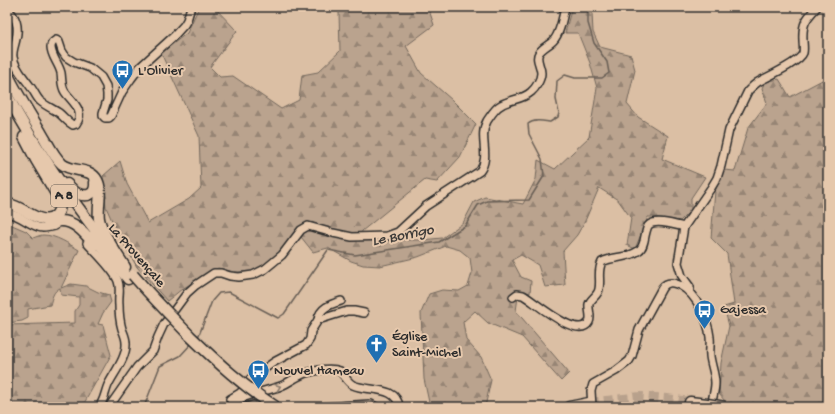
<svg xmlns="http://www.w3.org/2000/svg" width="835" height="414" font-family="'Gochi Hand',sans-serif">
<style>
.forest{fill:url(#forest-firs);stroke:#72675c}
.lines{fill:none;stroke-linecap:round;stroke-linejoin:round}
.stream{stroke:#685e55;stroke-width:1.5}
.highway-tunnel{stroke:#b8a18c;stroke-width:10;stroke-dasharray:10 5;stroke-linecap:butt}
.minor-casing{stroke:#2b2b2b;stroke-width:10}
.highway-casing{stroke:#2b2b2b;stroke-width:13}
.minor{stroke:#e6c8ac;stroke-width:7}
.highway{stroke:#e6c8ac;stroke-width:10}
.highway-bridge-casing{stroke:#2b2b2b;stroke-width:13;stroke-linecap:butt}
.highway-bridge{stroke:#e6c8ac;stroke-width:10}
.oneway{stroke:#887a6c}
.labels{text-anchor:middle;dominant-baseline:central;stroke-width:4;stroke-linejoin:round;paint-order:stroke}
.shield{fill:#e6c8ac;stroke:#635a52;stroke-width:1}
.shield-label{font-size:13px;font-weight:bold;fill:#2b2b2b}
.poi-label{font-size:14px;fill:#2b2b2b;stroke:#e6c8ac;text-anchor:start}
.street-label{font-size:14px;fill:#2b2b2b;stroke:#e6c8ac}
.water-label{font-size:15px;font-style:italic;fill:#3f3c39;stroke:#e6c8ac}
</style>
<defs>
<pattern id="forest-firs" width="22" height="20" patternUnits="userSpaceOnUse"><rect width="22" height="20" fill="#baa38e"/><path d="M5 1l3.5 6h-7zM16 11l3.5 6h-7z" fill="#978574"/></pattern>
</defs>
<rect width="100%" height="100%" fill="#dbbfa4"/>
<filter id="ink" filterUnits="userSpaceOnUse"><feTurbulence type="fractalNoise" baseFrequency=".025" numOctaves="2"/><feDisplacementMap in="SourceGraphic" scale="8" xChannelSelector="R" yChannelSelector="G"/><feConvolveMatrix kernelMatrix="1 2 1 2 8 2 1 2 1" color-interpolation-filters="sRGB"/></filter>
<g filter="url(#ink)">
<g class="forest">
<path d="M199 7H214L237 31 210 67 220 77 233 76 281 109 299 100 302 75 318 72 340 51 339 12 333 7H428L434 25 406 46 421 73 452 100 476 124 460 157 437 182 425 180 362 231 361 240H422L442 238 463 223 474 202 485 197 523 204 536 179 538 160 555 169 589 137 597 88 590 63 578 33H565L572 7H594L592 13 593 32 600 47 631 55 635 70 627 104 638 117 668 136 662 159 705 177 691 198V210L680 221 654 217H648L635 249 627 245 631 218 618 200 599 188 585 221 577 235 563 251 565 285 545 287 538 265 521 255 512 260 521 277 531 281 530 293 519 290 516 311 569 373 561 381 522 337 488 323 475 311 463 322 466 340 481 357 491 380 485 407H430L424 379 421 313 429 294 442 290 459 291 468 286 472 273 470 258 460 250 446 246 418 257 380 266 363 265 351 261 328 248 313 252 297 232 276 258 250 272H234L218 268 182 289 167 301 137 267 117 232 106 207 103 176 120 161 127 184 148 223 189 199 201 188 199 136 161 53 187 33Z"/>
<path d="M828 77V320L824 326 827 375 828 374V407H725V401L719 394 721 363 729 326 724 307 734 304 727 254 711 238 715 191 724 170 735 171 748 128 767 103 762 88 765 82 779 79 790 97Z"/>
<path d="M7 220 12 225 26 231 33 238C36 237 40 235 43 235 56 235 69 244 79 250L61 288 71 284 86 286 98 292 109 295 111 302 103 313 98 324 103 325 111 355 82 407H7V325L75 323V311L79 305V297L61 295 60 288C53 291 52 298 50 305L33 308 28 309V318L22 321 7 323Z"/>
</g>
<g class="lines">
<g class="stream">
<path d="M197 338 199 335 212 301 219 293 229 292 278 318 284 314 328 250 355 255 439 242 465 226 478 205 487 201 529 200 544 176 542 159 529 134 528 124C534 119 543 121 550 122L558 117 559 113 556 99 557 81 565 75 575 78H602L609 73 607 62 594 43 588 23V7"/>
<path d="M144 407 160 366 180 356 192 343"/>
</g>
<path class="highway-tunnel" d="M589 403 641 397 667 399 690 402"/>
<defs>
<g id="minor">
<path d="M7 9C17 17 19 27 16 39 15 45 12 51 13 57 15 69 24 77 30 86 34 91 36 97 40 101 46 106 53 109 59 113 64 117 67 122 73 125L76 124C86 111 71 101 65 92 61 86 62 79 61 73 59 64 51 56 51 47 51 43 53 42 56 40L59 42 62 51 66 57 74 62 90 68 101 77 106 86 107 94V100L103 113V116L105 118H109L111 116 116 105 122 92 131 79 140 67 174 36 184 25 187 20 191 7"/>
<path d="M7 214C20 213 30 227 43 228 47 228 51 227 55 226"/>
<path d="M87 243C95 252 114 270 118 281 121 289 118 296 119 305 119 312 120 322 122 329 124 334 126 338 126 343 127 357 114 373 108 385 105 392 104 401 99 407"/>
<path d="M689 292 690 289V287L682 276 678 263 684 227 686 224 711 188 717 178 721 166 729 130 748 91 753 86 758 82C767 77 800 62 803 53 804 49 803 44 803 40 802 23 806 19 817 7"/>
<path d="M513 297 517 294 523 295C534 301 578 341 589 322 592 317 588 310 589 304 591 298 598 296 599 289 601 280 597 271 602 262 613 256 627 259 638 251 642 249 643 245 644 241 645 236 646 230 648 226 654 218 676 225 684 227"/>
<path d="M318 320C319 308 331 304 341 301"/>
<path d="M230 399 240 393 249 384 250 379 274 362 306 345 310 339 311 331 318 320 347 311H354L364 313"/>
<path d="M229 406C237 396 268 391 281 386 290 382 297 376 306 373 317 370 330 367 340 371 345 376 347 382 353 385 368 392 397 385 399 407"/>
<path d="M109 407 137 367 153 351 158 337 164 324 187 293 196 285 214 273H221L230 276 239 277 253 275 265 269 282 255 301 230 308 226 333 233 352 237 387 236 398 232 426 206 480 171C491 156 478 137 487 121 491 115 495 108 501 105 510 99 522 100 531 92 536 88 541 79 541 73 541 66 535 59 539 53 542 48 549 45 553 41 560 34 563 17 565 7"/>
<path d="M218 407 221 406 230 407"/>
<path d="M246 407 253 405 258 407"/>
<path d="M322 407 371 404 376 407"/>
<path d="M592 407 591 391 593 384 616 371 629 361 632 356 639 330 662 288C667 281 673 282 681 286 697 295 708 320 710 337 711 344 709 350 710 356 711 365 715 374 715 383 715 391 712 399 711 407"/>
</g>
<g id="highway">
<path d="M7 73C17 94 30 114 42 134 48 144 54 157 62 164 73 173 90 167 97 180 103 190 97 207 99 219 102 234 117 254 125 267"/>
<path d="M7 95C35 146 67 195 103 240"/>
<path d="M67 184C70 187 73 190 76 193 87 198 96 195 95 182"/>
<path d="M7 203C12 205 17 207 21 209 31 214 46 226 56 215 61 210 60 203 58 197L36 160 24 137"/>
<path d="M48 223C52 222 57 221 61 221 76 221 86 235 95 245"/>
<path d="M93 236 128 279"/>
<path d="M690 402 707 404"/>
<path d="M569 407 589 403"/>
</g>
</defs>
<use href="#minor" class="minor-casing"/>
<use href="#highway" class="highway-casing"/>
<use href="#minor" class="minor"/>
<use href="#highway" class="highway"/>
<defs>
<g id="highway-bridge">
<path d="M133 275C151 296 171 316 190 336 217 362 244 387 276 407"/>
<path d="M707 404 725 407"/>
</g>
</defs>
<use href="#highway-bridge" class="highway-bridge-casing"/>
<use href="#highway-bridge" class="highway-bridge"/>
</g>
<defs><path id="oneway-chevron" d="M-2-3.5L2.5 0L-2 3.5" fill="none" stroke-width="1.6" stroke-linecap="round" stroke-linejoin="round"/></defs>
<use class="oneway" href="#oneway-chevron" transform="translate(278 387) rotate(-20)"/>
</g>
<defs>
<symbol id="bus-pin" viewBox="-11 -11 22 30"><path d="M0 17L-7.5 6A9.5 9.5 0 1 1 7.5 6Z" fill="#1f6fb2" stroke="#e6c8ac"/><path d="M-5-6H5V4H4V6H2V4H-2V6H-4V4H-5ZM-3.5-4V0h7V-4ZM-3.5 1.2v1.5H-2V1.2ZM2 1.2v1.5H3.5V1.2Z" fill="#fff"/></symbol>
<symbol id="church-pin" viewBox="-11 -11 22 30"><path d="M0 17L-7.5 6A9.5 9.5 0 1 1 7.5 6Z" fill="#1f6fb2" stroke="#e6c8ac"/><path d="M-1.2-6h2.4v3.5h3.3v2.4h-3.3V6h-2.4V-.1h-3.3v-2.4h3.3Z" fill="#fff"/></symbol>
</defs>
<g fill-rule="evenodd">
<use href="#bus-pin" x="110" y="58" width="25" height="34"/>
<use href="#bus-pin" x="692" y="298" width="25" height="34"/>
<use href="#church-pin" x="364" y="332" width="25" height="34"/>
<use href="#bus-pin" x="246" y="358" width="25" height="34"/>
</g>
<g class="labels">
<rect class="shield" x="51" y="185" width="26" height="22" rx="3"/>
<g class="shield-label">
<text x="64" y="196">A 8</text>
</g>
<g class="poi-label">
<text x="138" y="71">L'Olivier</text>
<text x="720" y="310">Gajessa</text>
<text x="392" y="337">Église<tspan x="392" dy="16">Saint-Michel</tspan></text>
<text x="274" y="371">Nouvel Hameau</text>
</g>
<g class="street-label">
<text transform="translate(136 256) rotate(49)">La Provençale</text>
</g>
<g class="water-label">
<text transform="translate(403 236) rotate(-11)">Le Borrigo</text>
</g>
</g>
<rect width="835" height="414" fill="none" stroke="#e6c8ac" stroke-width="24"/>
<rect x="12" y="12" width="811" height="390" fill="none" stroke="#2b2b2b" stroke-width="1.5" filter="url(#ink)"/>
</svg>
